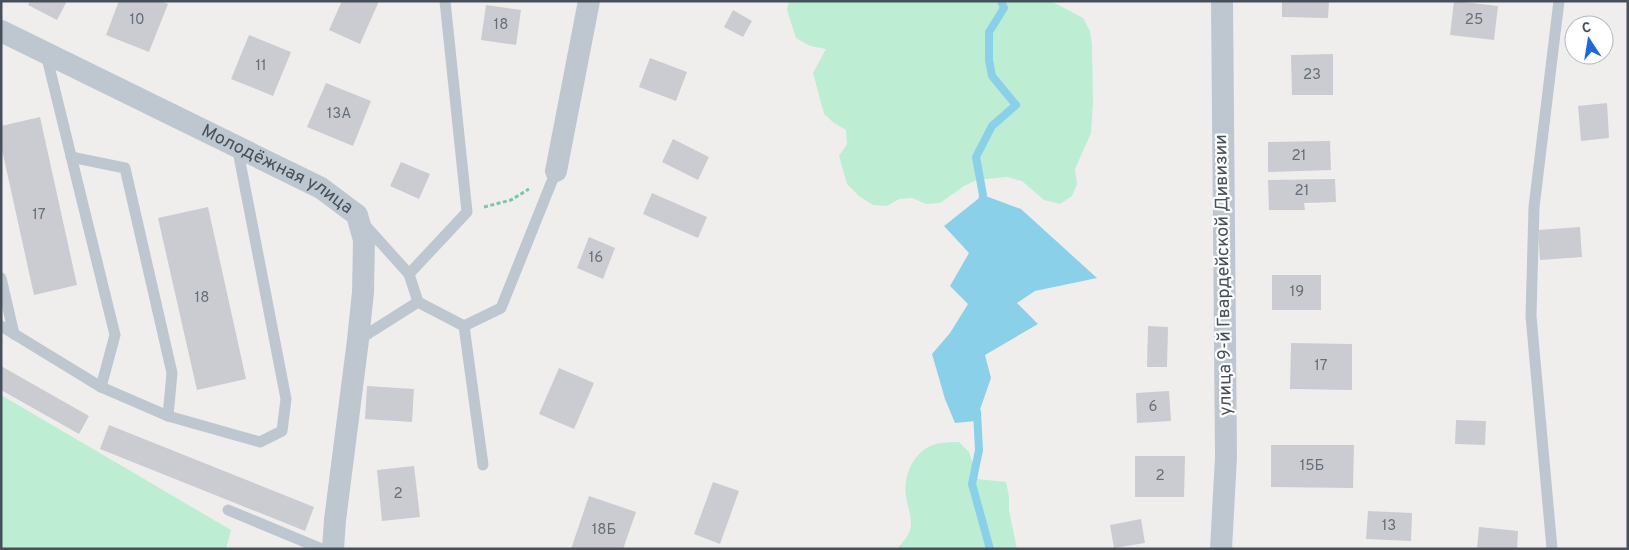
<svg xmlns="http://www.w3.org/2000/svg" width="1629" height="550" font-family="Overpass,sans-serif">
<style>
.green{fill:#bdedd2}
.water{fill:#8bd0e9}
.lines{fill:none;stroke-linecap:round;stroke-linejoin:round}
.stream{stroke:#8bd0e9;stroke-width:8}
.building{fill:#caccd2}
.path{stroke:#76caa5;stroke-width:3;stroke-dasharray:4 2.5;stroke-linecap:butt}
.lane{stroke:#bec7cf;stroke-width:11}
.street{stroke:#bec7cf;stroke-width:22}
.labels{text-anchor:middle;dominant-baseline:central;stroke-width:4.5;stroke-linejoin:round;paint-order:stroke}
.number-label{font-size:15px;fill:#676f78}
.street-label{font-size:18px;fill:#46505a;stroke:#fff}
</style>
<rect width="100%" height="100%" fill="#f0eeed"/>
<g class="green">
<path d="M789 1H1051L1083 18 1090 31 1092 46 1093 103 1091 133 1075 169 1077 184 1072 196 1060 204 1044 200 1022 181 1007 177 977 180 964 186 940 203 926 204 912 198 899 199 887 206 873 205 859 196 847 184 839 156 847 144 846 130 834 123 824 114 813 73 826 49 810 46 796 38 787 10Z"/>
<path d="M1 395 231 530 226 549H1Z"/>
<path d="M959 442 969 452 978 479 1006 482 1009 496V510L1017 549H897C903 541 911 535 911 523 911 514 907 505 906 496 903 477 913 452 933 445 941 442 951 442 959 442Z"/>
</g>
<path class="water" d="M983 195 1021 209 1097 278 1035 291 1017 303 1038 324 985 355 991 378 976 421 955 423 945 399 932 354 950 333 968 304 950 286 969 253 944 226Z"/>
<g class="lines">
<g class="stream">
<path d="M982 203 983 195 976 157 992 126 1016 105 992 76 989 60V32L1004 8 1001 1"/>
<path d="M977 412 979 450 972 484 990 549"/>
</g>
</g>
<g class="building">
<path d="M30 1H67L57 20 28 5Z"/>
<path d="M119 1H161L168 4 149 52 106 35Z"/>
<path d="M342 1H379L360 44 329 30Z"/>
<path d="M1282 1H1329L1328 18 1282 17Z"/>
<path d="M1454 1 1498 6 1494 40 1450 35Z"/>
<path d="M486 5 521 10 516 45 481 40Z"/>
<path d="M733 10 752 21 743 37 724 27Z"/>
<path d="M249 35 291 52 273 96 231 79Z"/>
<path d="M1333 54V95H1292L1291 55Z"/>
<path d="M650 58 687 72 676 101 639 87Z"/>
<path d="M326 83 371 101 353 146 307 127Z"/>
<path d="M1607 103 1609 138 1581 141 1578 106Z"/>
<path d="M40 117 77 285 34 295 1 145V126Z"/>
<path d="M673 139 709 157 698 180 662 162Z"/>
<path d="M1330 141 1331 170 1268 172V142Z"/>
<path d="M401 162 430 174 419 199 390 186Z"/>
<path d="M1335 179 1336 202 1304 203 1305 210H1269L1268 180Z"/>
<path d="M652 193 707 217 698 238 643 214Z"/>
<path d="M208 207 246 379 197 390 158 218Z"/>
<path d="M1580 227 1582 257 1540 260 1538 230Z"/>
<path d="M589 237 615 248 603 279 577 268Z"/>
<rect x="1272" y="275" width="49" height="35"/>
<path d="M1148 326 1168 327 1167 367H1147Z"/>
<path d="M1291 343 1352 344V390L1290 389Z"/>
<path d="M1 366 89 416 79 434 1 390Z"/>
<path d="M559 368 594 383 574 429 539 414Z"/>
<path d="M367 386 414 389 412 422 365 419Z"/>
<path d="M1169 391 1171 421 1137 423 1136 393Z"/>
<path d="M1456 420 1486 421 1485 445 1455 444Z"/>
<path d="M109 425 314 507 305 531 100 449Z"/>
<path d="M1271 445H1354L1353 488 1271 487Z"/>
<path d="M1135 456H1185L1184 497H1135Z"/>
<path d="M414 466 420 517 382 521 377 470Z"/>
<path d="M713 482 739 491 720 544 694 534Z"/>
<path d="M589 496 636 512 623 549H571Z"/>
<path d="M1368 511 1412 513 1411 541 1366 539Z"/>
<path d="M1141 519 1145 543 1114 548 1110 525Z"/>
<path d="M1479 527 1518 531 1517 549H1477Z"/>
</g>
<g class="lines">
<path class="path" d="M484 207 511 200 529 189"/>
<g class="lane">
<path d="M46 54 115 335 101 387"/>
<path d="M71 157 125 168 172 373 168 416"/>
<path d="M364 224 409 274 467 212 445 1"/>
<path d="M409 274 418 302"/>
<path d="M1 278 14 334"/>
<path d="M1 326 101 387 168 416 260 442 282 431 286 399 237 146"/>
<path d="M464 326 483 465"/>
<path d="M358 340 418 302 464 326 501 308 556 171"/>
<path d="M228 510 322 549"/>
<path d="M1552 549 1531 316 1534 207 1559 1"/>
</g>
<g class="street">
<path id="s1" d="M1 31 321 188 357 215 364 240 363 292 358 340 335 520 333 549"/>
<path d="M556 171 589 1"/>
<path d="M1221 549 1226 457 1222 1"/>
</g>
</g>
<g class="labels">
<g class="number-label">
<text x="137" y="20">10</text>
<text x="1474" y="20">25</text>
<text x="501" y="25">18</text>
<text x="261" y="66">11</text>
<text x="1312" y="75">23</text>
<text x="339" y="114">13А</text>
<text x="1299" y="156">21</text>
<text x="1302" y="191">21</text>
<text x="39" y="215">17</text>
<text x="596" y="258">16</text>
<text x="1297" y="292">19</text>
<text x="202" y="298">18</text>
<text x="1321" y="366">17</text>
<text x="1153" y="407">6</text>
<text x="1312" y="466">15Б</text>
<text x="1160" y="476">2</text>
<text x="398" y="494">2</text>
<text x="1389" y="526">13</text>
<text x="604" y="530">18Б</text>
</g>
<g class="street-label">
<text stroke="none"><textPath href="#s1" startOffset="309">Молодёжная улица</textPath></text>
<text transform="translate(1224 275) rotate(-91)">улица 9-й Гвардейской Дивизии</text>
</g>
</g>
<rect width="1629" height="550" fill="none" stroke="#46505a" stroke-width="5"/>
<g transform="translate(1589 40) rotate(348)"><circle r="24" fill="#ffffff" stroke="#b5b9bd"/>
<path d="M0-4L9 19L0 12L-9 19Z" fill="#1e66da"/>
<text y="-8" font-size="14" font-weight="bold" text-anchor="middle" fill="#46505a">С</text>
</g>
</svg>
